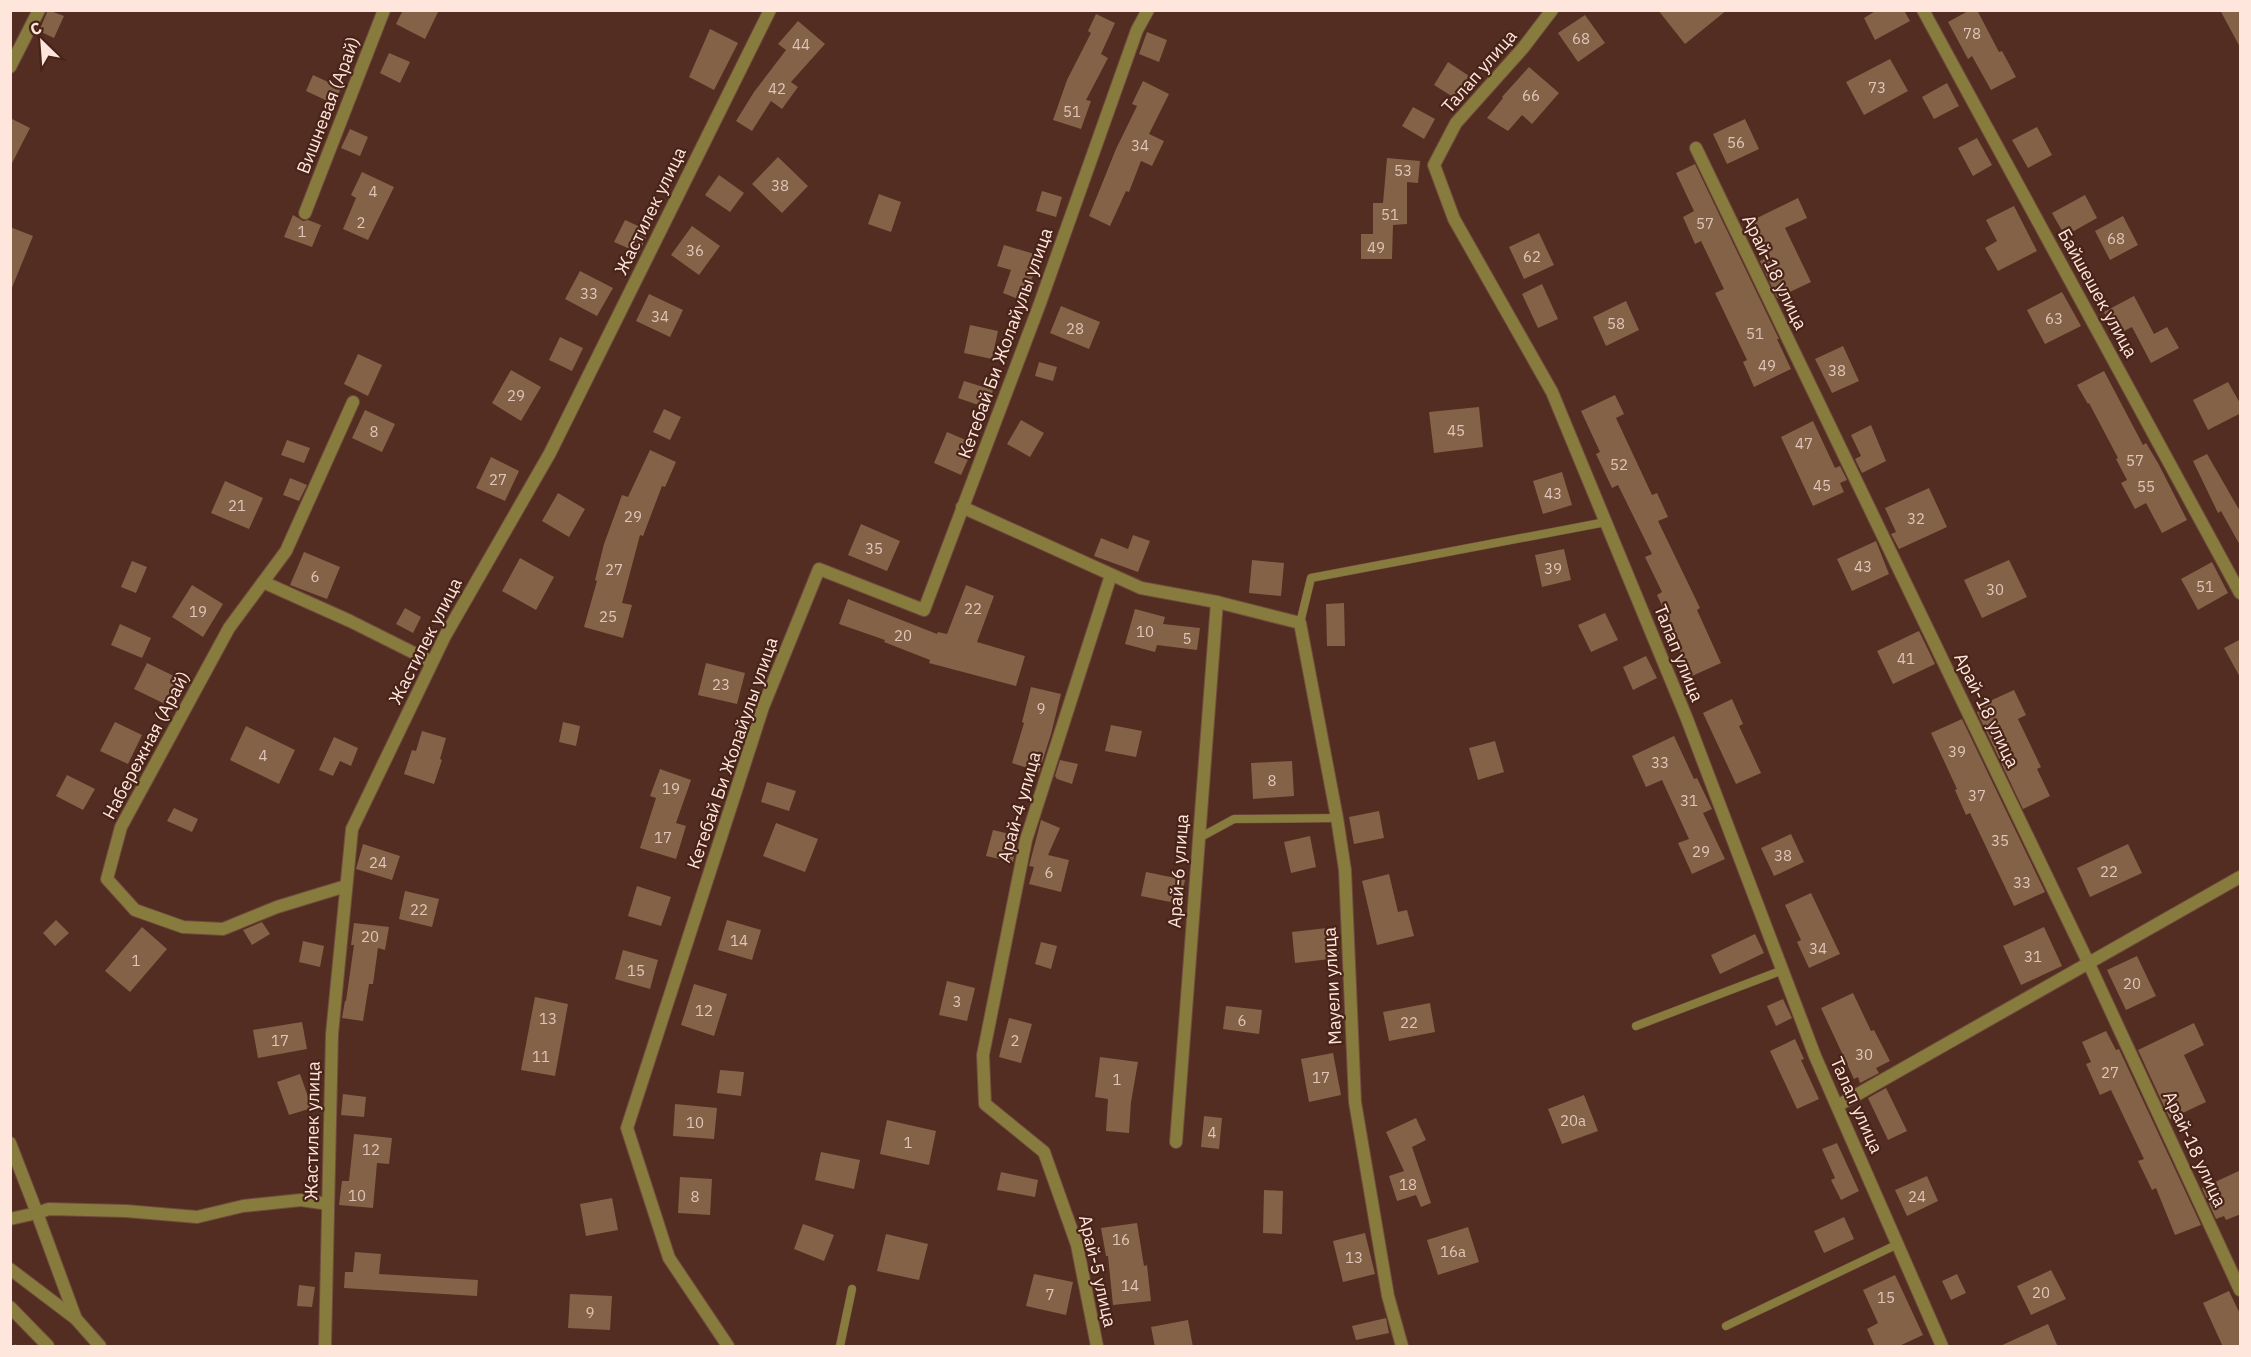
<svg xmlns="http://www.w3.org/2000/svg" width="2251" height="1357" font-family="'IBM Plex Sans',sans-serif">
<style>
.building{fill:#846247}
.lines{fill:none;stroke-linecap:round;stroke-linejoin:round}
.service-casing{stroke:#6f4b3f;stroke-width:9}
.minor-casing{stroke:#6f4b3f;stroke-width:14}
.tertiary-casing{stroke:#6f4b3f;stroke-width:14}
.path{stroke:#b19288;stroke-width:4;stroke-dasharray:1.5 4.5;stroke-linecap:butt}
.service{stroke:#877b3d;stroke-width:8}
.minor{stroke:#877b3d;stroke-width:12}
.tertiary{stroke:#877b3d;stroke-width:12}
.labels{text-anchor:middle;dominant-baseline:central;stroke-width:4.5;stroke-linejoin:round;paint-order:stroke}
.number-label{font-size:15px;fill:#e0c5b8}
.street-label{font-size:18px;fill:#ffe6dd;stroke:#482317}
</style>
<rect width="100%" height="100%" fill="#532d21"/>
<g class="building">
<path d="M48 10 64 16 54 38 39 31Z"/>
<path d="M403 10H439L425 39 396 24Z"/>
<path d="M1658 10H1727L1685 44Z"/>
<path d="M1877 10H1904L1910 21 1875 40 1864 18Z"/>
<path d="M1970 10H1977L1999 52 2002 51 2016 77 1991 90 1972 56 1968 59 1948 22Z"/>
<path d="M2220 10H2241V49Z"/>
<path d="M1096 14 1115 23 1101 54 1108 58 1086 100 1091 101 1081 129 1053 120 1067 80 1091 33 1088 31Z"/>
<path d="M1585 15 1605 43 1578 62 1558 33Z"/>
<path d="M798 21 825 44 791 82 798 87 782 109 771 101 752 131 736 121 754 92 786 50 778 44Z"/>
<path d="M710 29 738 43 714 90 689 77Z"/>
<path d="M1147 32 1167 40 1159 62 1139 54Z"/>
<path d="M389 53 410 62 400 83 380 73Z"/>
<path d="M1890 59 1908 91 1864 115 1846 82Z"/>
<path d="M1448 62 1472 78 1458 100 1434 85Z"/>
<path d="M1529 67 1559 93 1532 124 1522 115 1508 131 1487 118 1503 98 1502 97Z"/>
<path d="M313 75 341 88 334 104 306 91Z"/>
<path d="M1143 81 1169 94 1149 134 1164 141 1152 166 1141 161 1129 192 1126 191 1110 226 1089 216 1116 149 1137 106 1132 104Z"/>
<path d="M1947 83 1959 106 1934 119 1922 97Z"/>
<path d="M1413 107 1435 119 1424 139 1402 126Z"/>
<path d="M10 118 30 128 10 167Z"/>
<path d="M1745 119 1759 149 1727 164 1713 134Z"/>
<path d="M2037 127 2052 155 2028 168 2012 140Z"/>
<path d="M350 129 368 137 360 156 341 148Z"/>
<path d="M1977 138 1992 165 1973 176 1958 148Z"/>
<path d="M778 157 808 186 782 213 752 184Z"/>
<path d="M1387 158 1420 161 1418 183 1407 182V224L1393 225 1392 259H1361V234H1373V203H1383Z"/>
<path d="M1695 164 1779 339H1777L1791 369 1754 387 1743 362 1747 360 1715 293 1724 289 1701 241 1695 244 1683 217 1694 211 1676 173Z"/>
<path d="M362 172 394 187 368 240 343 229 356 198 351 195Z"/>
<path d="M719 175 744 193 730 212 705 195Z"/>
<path d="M1042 191 1062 197 1056 217 1036 211Z"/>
<path d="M879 194 901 202 891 232 868 224Z"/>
<path d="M2085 195 2097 218 2065 236 2052 213Z"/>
<path d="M1798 198 1807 218 1785 228 1811 282 1777 298 1760 261 1770 256 1753 220Z"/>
<path d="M2014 206 2037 251 1998 271 1985 248 1997 241 1986 220Z"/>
<path d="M293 215 303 221 308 220 321 225 312 247 284 237Z"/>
<path d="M2123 216 2138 245 2110 260 2095 231Z"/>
<path d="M625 220 649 231 639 253 614 242Z"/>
<path d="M692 226 720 246 699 275 671 255Z"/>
<path d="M10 227 33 236 11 290H10Z"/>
<path d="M1539 233 1554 265 1524 279 1509 247Z"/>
<path d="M1004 245 1041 256 1023 301 1003 293 1011 270 997 266Z"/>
<path d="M580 271 613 288 597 316 565 299Z"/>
<path d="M1542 284 1558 319 1538 328 1522 294Z"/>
<path d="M2062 292 2081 326 2045 344 2027 310Z"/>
<path d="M649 294 683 310 670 337 636 321Z"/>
<path d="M2134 296 2154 334 2167 327 2179 348 2151 363 2132 327 2116 335 2104 312Z"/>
<path d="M1626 301 1639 330 1606 346 1593 317Z"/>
<path d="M1061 306 1100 322 1089 349 1050 333Z"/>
<path d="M970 325 998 331 992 359 964 353Z"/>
<path d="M560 337 583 348 572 371 549 360Z"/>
<path d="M1843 346 1859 381 1832 393 1815 359Z"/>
<path d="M358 354 382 365 368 396 344 384Z"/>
<path d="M1039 362 1057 367 1053 381 1035 376Z"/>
<path d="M511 370 541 387 521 421 492 403Z"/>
<path d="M2104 371 2143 445 2146 443 2158 463 2187 520 2162 533 2146 503 2135 509 2121 483 2127 480 2116 459 2118 458 2089 403 2088 404 2077 385Z"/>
<path d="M964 381 993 390 987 408 958 398Z"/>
<path d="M2228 382 2241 405V413L2208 430 2193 400Z"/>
<path d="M1615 395 1624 414 1616 418 1652 495 1657 493 1668 517 1658 521 1700 608 1697 610 1721 663 1692 676 1677 645 1680 643 1657 595 1662 592 1645 557 1652 554 1618 485 1612 488 1596 454 1600 452 1581 411Z"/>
<path d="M1479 407 1483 447 1434 453 1429 412Z"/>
<path d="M664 409 681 417 670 440 653 432Z"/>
<path d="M365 410 395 424 382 452 352 438Z"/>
<path d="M1021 420 1044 433 1030 457 1007 444Z"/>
<path d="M1813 421 1835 468 1840 466 1847 480 1840 483 1844 492 1813 506 1781 437Z"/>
<path d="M1871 425 1886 461 1862 473 1855 459 1861 456 1851 435Z"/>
<path d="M947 432 975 444 961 475 934 463Z"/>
<path d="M287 440 310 448 304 463 281 455Z"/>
<path d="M650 450 676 462 665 487 662 486 643 536 640 535 622 603 632 605 623 638 584 627 597 581 595 580 604 544 622 495 628 497Z"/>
<path d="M2207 454 2241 513V547L2221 511 2218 513 2193 461Z"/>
<path d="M491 457 519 471 505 501 476 488Z"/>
<path d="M1562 472 1572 505 1543 514 1533 481Z"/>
<path d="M290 478 307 485 299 501 283 495Z"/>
<path d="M225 481 263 498 249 529 211 513Z"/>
<path d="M1929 488 1947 527 1899 549 1891 534 1896 532 1885 508Z"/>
<path d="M558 493 585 509 569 537 542 521Z"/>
<path d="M861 524 900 541 887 571 848 555Z"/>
<path d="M1133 535 1150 541 1138 572 1094 556 1101 538 1128 549Z"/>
<path d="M1876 541 1889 574 1852 591 1837 559Z"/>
<path d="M1564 549 1571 580 1542 587 1535 555Z"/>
<path d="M304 552 340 567 327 599 290 585Z"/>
<path d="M520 558 554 577 536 610 502 591Z"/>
<path d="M1252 560 1284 563 1281 596 1249 593Z"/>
<path d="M2009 560 2027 597 1982 618 1964 580Z"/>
<path d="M132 561 147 567 136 593 121 587Z"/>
<path d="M2212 562 2228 593 2198 610 2181 579Z"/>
<path d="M192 585 223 604 203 637 172 617Z"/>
<path d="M966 585 994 596 977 642 1025 656 1016 686 929 663 930 660 884 642 885 640 839 624 848 599 937 634 938 632 947 634Z"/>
<path d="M1344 603 1345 646H1327L1326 604Z"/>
<path d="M405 608 421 617 413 633 396 624Z"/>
<path d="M1135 609 1165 617 1163 624 1200 628 1197 650 1157 645 1155 652 1125 644Z"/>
<path d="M1605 613 1618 640 1591 652 1578 625Z"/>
<path d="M120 624 151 638 142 658 111 645Z"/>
<path d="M1919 631 1935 664 1893 684 1877 651Z"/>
<path d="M2241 639V679L2224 648Z"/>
<path d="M1646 656 1657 678 1633 690 1623 667Z"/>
<path d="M147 663 178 678 165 704 134 689Z"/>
<path d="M706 663 745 673 737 704 698 695Z"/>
<path d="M1031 687 1061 694 1051 734 1039 772 1012 763 1024 723 1022 722Z"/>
<path d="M2014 690 2026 715 2018 719 2041 767 2037 769 2050 796 2023 809 1977 712 1983 709 1981 705Z"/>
<path d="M1732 699 1743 724 1739 726 1761 773 1736 784 1703 713Z"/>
<path d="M1962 719 2045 892 2014 906 1970 813 1966 815 1955 790 1957 789 1931 733Z"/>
<path d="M115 722 142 735 128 764 100 751Z"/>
<path d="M563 722 580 726 576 746 559 742Z"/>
<path d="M1111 725 1142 731 1136 757 1105 751Z"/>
<path d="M246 726 295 750 279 784 230 760Z"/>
<path d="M422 731 446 738 440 759 442 760 434 784 404 774 412 750 416 751Z"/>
<path d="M1674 736 1694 779 1697 778 1712 809 1703 813 1725 859 1692 874 1678 843 1689 839 1662 780 1646 787 1632 756Z"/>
<path d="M334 737 358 748 351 766 340 761 333 776 319 770Z"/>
<path d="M1495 741 1504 772 1478 780 1469 748Z"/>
<path d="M1060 760 1078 764 1072 784 1057 779 1055 776Z"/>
<path d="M1292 761 1294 796 1253 799 1251 763Z"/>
<path d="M660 769 691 780 676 823 686 826 676 859 640 848 656 798 650 796Z"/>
<path d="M67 775 95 789 83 810 56 796Z"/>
<path d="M767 782 796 791 789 811 761 802Z"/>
<path d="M174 808 198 819 192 832 167 821Z"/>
<path d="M1379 811 1384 838 1354 844 1349 817Z"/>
<path d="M1041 820 1060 828 1048 855 1069 860 1061 892 1029 884 1034 867 1029 866Z"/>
<path d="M776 823 818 839 805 872 763 856Z"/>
<path d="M993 830 1018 836 1013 862 986 856Z"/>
<path d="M1791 834 1804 862 1774 876 1761 848Z"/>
<path d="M1310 836 1316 867 1291 873 1284 842Z"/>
<path d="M363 844 400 856 392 880 356 869Z"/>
<path d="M2128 844 2142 873 2090 897 2077 868Z"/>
<path d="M1146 872 1185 880 1180 904 1141 896Z"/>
<path d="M1389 874 1398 912 1407 910 1414 936 1377 945 1362 881Z"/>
<path d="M637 886 671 897 661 926 628 916Z"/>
<path d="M405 891 439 899 432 927 399 919Z"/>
<path d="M1811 893 1840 954 1809 968 1797 942 1801 940 1785 905Z"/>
<path d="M56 920 69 933 55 946 43 933Z"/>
<path d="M727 920 761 930 752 960 718 950Z"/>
<path d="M262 922 270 934 252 945 243 930Z"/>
<path d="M354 923 389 927 385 950 378 948 373 984H369L363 1021 342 1018 345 1001H346L354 945H351Z"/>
<path d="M142 927 167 949 130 992 105 971Z"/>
<path d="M1336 927 1339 958 1295 963 1292 932Z"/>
<path d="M2044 927 2062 966 2021 985 2003 946Z"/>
<path d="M1755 934 1764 953 1720 974 1711 955Z"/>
<path d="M303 941 324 946 320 967 299 962Z"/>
<path d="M1041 942 1057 946 1051 969 1035 964Z"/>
<path d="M623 950 658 960 650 989 615 979Z"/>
<path d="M2137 956 2156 996 2126 1010 2107 970Z"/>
<path d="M947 981 975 988 967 1021 939 1015Z"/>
<path d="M694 984 727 994 714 1036 681 1025Z"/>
<path d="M1853 993 1871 1031 1874 1030 1890 1061 1876 1068 1879 1073 1860 1083 1858 1077 1854 1079 1821 1008Z"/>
<path d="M535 997 568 1004 555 1076 521 1070Z"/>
<path d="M1783 999 1792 1018 1776 1026 1767 1006Z"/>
<path d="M1430 1003 1435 1032 1389 1041 1383 1012Z"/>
<path d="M1226 1006 1262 1010 1259 1034 1223 1029Z"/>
<path d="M1009 1018 1032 1024 1021 1063 999 1057Z"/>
<path d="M302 1022 307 1049 258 1058 253 1030Z"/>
<path d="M2194 1023 2204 1045 2184 1055 2206 1102 2170 1119 2138 1050Z"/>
<path d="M2106 1031 2116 1050 2119 1049 2201 1225 2175 1235 2156 1188 2152 1190 2138 1161 2144 1159 2111 1090 2100 1095 2086 1064 2091 1062 2082 1042Z"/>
<path d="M1795 1039 1804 1059 1801 1060 1819 1099 1797 1109 1770 1051Z"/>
<path d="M1333 1053 1341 1095 1309 1102 1301 1059Z"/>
<path d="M1100 1057 1138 1062 1131 1102 1129 1133 1106 1131 1108 1099 1095 1097Z"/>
<path d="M720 1070 744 1072 741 1096 717 1093Z"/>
<path d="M300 1074 312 1108 289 1115 277 1082Z"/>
<path d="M1886 1088 1907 1131 1888 1140 1868 1098Z"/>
<path d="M343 1094 366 1097 364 1117 341 1115Z"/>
<path d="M1584 1095 1598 1131 1562 1144 1548 1109Z"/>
<path d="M675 1104 717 1108 714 1139 673 1136Z"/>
<path d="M1204 1116 1222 1118 1219 1149 1201 1147Z"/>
<path d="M1416 1118 1426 1140 1412 1147 1431 1203 1421 1207 1416 1195 1397 1201 1389 1176 1404 1171 1386 1132Z"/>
<path d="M887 1120 936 1131 929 1165 880 1154Z"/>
<path d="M354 1134 392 1138 389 1164 377 1163 373 1208 339 1205 342 1181H349Z"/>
<path d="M1837 1143 1859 1191 1841 1200 1831 1180 1835 1178 1822 1149Z"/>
<path d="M821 1152 860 1160 854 1189 815 1180Z"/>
<path d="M2241 1170V1214L2226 1220 2224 1216 2216 1219 2202 1188Z"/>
<path d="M1001 1172 1038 1180 1035 1197 997 1190Z"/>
<path d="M1927 1176 1938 1201 1907 1216 1895 1190Z"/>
<path d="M680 1177 712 1179 710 1215 678 1213Z"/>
<path d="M1264 1190 1283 1191 1282 1234 1263 1233Z"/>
<path d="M612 1198 618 1230 586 1236 580 1204Z"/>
<path d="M1844 1217 1854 1239 1824 1253 1814 1231Z"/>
<path d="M1137 1223 1144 1266 1147 1265 1151 1301 1113 1305 1108 1256H1106L1101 1228Z"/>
<path d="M803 1224 834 1235 824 1261 794 1249Z"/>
<path d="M1468 1227 1479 1262 1438 1275 1427 1240Z"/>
<path d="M1365 1233 1375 1274 1343 1282 1333 1241Z"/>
<path d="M886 1234 928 1244 919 1280 877 1271Z"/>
<path d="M355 1252 381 1254 379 1274 478 1280 477 1296 344 1288 345 1272H353Z"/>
<path d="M2051 1270 2066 1299 2031 1315 2017 1286Z"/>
<path d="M1034 1274 1073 1282 1066 1315 1026 1306Z"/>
<path d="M1957 1274 1966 1293 1951 1300 1942 1281Z"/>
<path d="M1895 1275 1923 1335 1897 1347H1875L1867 1329 1878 1323 1863 1290Z"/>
<path d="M299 1285 315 1287 312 1307 297 1306Z"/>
<path d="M2229 1291 2241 1316V1347H2223L2203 1303Z"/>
<path d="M570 1294 612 1296 610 1330 568 1328Z"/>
<path d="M1386 1318 1389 1333 1356 1340 1352 1326Z"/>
<path d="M1188 1320 1193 1347H1155L1151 1327Z"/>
<path d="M2048 1324 2058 1347H1998Z"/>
</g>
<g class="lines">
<defs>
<g id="service">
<path d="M1300 623 1311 578 1606 522"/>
<path d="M1199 838 1234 819 1337 818"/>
<path d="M1636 1026 1783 970"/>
<path d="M1726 1326 1898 1244"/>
<path d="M840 1346 852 1289"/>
</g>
<g id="minor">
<path d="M1552 10 1523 48 1456 123 1434 165 1454 219 1552 392 1687 719 1815 1056 1942 1346"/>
<path d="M1923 10 2240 593"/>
<path d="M10 67 39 10"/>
<path d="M1696 148 2089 964 2240 1290"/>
<path d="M305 213 384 10"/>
<path d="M962 507 1141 588 1217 602 1300 623 1337 818 1345 870 1355 1102 1388 1296 1402 1346"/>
<path d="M263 582 350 621 432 662"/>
<path d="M346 886 277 907 223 929 183 927 135 910 107 879 121 827 229 628 286 551 353 402"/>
<path d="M1837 1106 2240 877"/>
<path d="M1176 1142 1217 602"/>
<path d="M10 1143 37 1213 10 1219"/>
<path d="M10 1269 76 1319 100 1346"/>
<path d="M76 1319 37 1213 49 1209 126 1211 197 1217 243 1206 301 1200 328 1204"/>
<path d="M325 1346 332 1034 352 829 445 636 550 453 770 10"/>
<path d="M728 1346 669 1258 627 1128 763 707 819 569 924 610 1039 306 1137 30 1148 10"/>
<path d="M1097 1346 1077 1245 1044 1152 985 1104 983 1055 1026 840 1111 575"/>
</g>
<path id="tertiary" d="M10 1307 48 1346"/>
</defs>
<use href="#service" class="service-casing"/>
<use href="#minor" class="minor-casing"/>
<use href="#tertiary" class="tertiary-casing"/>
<path class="path" d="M10 1342 15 1346"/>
<use href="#service" class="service"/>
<use href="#minor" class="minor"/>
<use href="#tertiary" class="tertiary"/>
</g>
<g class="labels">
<g class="number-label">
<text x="1972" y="33">78</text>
<text x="1581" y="38">68</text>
<text x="801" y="44">44</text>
<text x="1877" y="87">73</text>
<text x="777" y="88">42</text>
<text x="1531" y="95">66</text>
<text x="1072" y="111">51</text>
<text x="1736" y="142">56</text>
<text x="1140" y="145">34</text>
<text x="1403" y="170">53</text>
<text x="780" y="185">38</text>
<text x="373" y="191">4</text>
<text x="1390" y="214">51</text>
<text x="361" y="222">2</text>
<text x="1705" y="223">57</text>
<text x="302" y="231">1</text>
<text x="2116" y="238">68</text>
<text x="1376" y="247">49</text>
<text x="695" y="250">36</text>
<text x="1532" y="256">62</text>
<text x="589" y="293">33</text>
<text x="660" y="316">34</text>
<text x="2054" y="318">63</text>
<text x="1616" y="323">58</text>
<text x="1075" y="328">28</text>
<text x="1755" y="333">51</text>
<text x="1767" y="365">49</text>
<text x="1837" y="370">38</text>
<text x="516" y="395">29</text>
<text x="1456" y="430">45</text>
<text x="374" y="431">8</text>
<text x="1804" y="443">47</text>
<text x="2135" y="460">57</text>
<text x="1619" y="464">52</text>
<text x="498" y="479">27</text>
<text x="1822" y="485">45</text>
<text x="2146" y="486">55</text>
<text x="1553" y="493">43</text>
<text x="237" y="505">21</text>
<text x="633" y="516">29</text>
<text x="1916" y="518">32</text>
<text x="874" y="548">35</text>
<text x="1863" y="566">43</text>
<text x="1553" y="568">39</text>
<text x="614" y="569">27</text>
<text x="315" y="576">6</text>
<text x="2205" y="586">51</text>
<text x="1995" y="589">30</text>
<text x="973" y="608">22</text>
<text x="198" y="611">19</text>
<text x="608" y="616">25</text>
<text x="1145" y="631">10</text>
<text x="903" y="635">20</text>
<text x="1187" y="638">5</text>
<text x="1906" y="658">41</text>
<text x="721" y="684">23</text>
<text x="1041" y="708">9</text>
<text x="1957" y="751">39</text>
<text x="263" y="755">4</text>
<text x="1660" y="762">33</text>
<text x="1272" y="780">8</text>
<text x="671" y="788">19</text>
<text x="1977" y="795">37</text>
<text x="1689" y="800">31</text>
<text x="663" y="837">17</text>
<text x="2000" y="840">35</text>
<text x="1701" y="851">29</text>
<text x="1783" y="855">38</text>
<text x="378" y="862">24</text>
<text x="2109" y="871">22</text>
<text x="1049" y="872">6</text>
<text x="2022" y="882">33</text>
<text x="419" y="909">22</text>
<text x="370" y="936">20</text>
<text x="739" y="940">14</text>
<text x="1818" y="948">34</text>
<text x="2033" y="956">31</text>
<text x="136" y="960">1</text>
<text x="636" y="970">15</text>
<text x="2132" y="983">20</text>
<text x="957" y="1001">3</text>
<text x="704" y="1010">12</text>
<text x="548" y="1018">13</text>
<text x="1242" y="1020">6</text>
<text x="1409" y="1022">22</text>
<text x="280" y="1040">17</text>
<text x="1015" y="1040">2</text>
<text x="1864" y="1054">30</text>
<text x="541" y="1056">11</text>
<text x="2110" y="1072">27</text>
<text x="1321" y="1077">17</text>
<text x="1117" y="1079">1</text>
<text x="1573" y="1120">20а</text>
<text x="695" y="1122">10</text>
<text x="1212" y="1132">4</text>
<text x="908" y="1142">1</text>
<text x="371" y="1149">12</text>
<text x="1408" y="1184">18</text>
<text x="357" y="1195">10</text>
<text x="695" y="1196">8</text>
<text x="1917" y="1196">24</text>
<text x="1121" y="1239">16</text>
<text x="1453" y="1251">16а</text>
<text x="1354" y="1257">13</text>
<text x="1130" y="1285">14</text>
<text x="2041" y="1292">20</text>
<text x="1050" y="1294">7</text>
<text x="1886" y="1297">15</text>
<text x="590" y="1312">9</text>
</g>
<g class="street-label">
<text transform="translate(1479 71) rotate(-49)">Талап улица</text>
<text transform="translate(328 105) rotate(-69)">Вишневая (Арай)</text>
<text transform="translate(650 211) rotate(-64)">Жастилек улица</text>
<text transform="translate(1775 272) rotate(64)">Арай-18 улица</text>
<text transform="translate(2098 293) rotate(61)">Байшешек улица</text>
<text transform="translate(1005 343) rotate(-70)">Кетебай Би Жолайулы улица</text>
<text transform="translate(425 641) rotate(-63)">Жастилек улица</text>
<text transform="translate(1679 653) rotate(68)">Талап улица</text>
<text transform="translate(1987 710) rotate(64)">Арай-18 улица</text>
<text transform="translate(146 745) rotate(-62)">Набережная (Арай)</text>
<text transform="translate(732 753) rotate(-71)">Кетебай Би Жолайулы улица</text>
<text transform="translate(1019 807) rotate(-74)">Арай-4 улица</text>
<text transform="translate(1178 871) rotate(-86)">Арай-6 улица</text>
<text transform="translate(1332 986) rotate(-93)">Мауели улица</text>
<text transform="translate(1857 1105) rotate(66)">Талап улица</text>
<text transform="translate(312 1131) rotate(-89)">Жастилек улица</text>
<text transform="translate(2195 1149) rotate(65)">Арай-18 улица</text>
<text transform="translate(1098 1271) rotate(77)">Арай-5 улица</text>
</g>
</g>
<rect width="2251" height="1357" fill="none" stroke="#ffe6dd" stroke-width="24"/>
<g transform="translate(42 42) rotate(335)" stroke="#482317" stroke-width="4.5" paint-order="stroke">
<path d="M0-4.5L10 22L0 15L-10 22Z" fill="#ffe6dd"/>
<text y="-9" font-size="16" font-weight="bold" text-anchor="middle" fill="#ffe6dd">С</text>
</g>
</svg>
